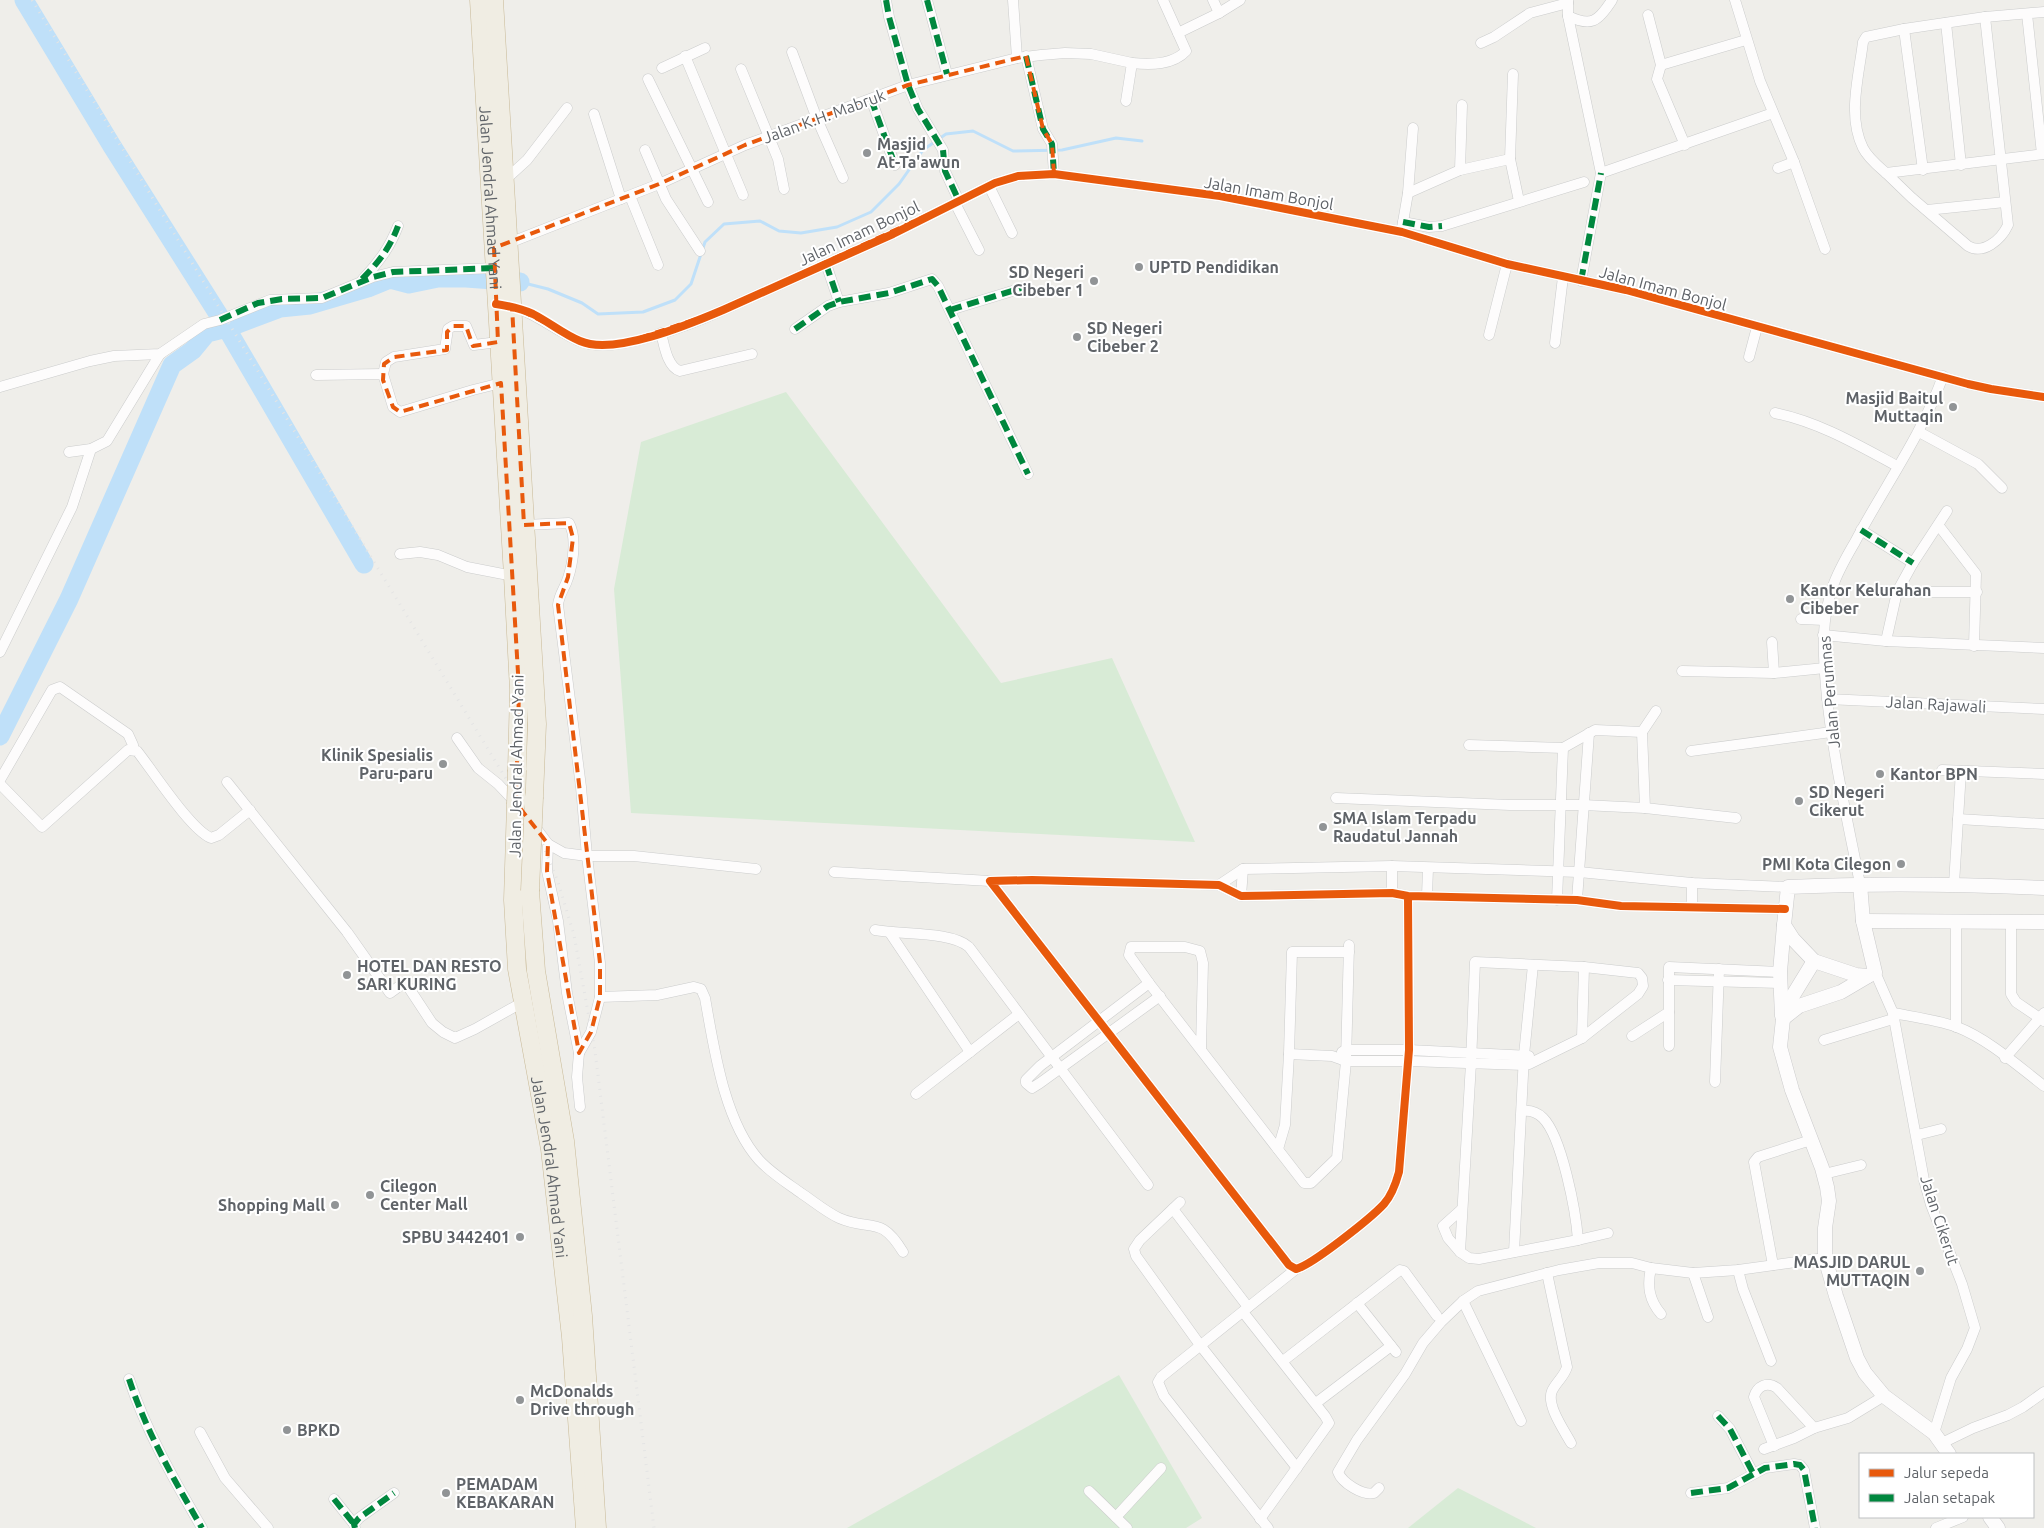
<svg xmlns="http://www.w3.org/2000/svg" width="2044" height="1528" font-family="Ubuntu,sans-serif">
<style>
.green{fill:#d8ebd6}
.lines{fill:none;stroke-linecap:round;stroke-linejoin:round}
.stream{stroke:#bfe0f9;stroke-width:3}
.river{stroke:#bfe0f9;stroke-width:19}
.street-casing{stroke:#cbcccc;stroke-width:11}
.secondary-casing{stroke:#cacacb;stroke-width:15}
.highway-casing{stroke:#c8b996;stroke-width:19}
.street{stroke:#fdfcfc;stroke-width:10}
.secondary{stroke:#fdfcfc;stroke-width:14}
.highway{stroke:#f0ede3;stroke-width:18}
.rail{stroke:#e4e4e4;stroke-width:3;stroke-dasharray:1 6;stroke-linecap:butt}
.highway-bridge-casing{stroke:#c8b996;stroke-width:19;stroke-linecap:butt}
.highway-bridge{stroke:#f0ede3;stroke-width:18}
.quiet{stroke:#00873e;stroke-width:6;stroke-dasharray:12 6;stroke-linecap:butt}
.cycleway-casing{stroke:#fff;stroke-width:11}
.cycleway{stroke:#e8590c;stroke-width:8}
.marked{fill:none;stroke:#e8590c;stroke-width:4;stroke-dasharray:10 6;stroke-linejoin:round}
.poi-dot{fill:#919496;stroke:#fff;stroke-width:2}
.labels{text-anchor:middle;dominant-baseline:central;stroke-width:4;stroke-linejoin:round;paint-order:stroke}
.street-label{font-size:16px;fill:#5f6368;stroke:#fff}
.poi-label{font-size:16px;font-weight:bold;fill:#5f6368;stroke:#fff;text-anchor:start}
</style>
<rect width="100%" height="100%" fill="#efeeea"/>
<g class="green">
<path d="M786 392 1001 683 1112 658 1195 842 631 813 614 589 641 442Z"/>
<path d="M1119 1375 1202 1518 1186 1528H847Z"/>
<path d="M1458 1488 1536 1528H1408Z"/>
</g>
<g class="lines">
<path class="stream" d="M520 282 548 289 582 303 598 314 643 312 675 300 691 284 705 242 724 224 760 221 779 231 801 233 837 227 871 212 899 184 923 150 946 134 973 131 1013 151 1062 150 1116 138 1142 141"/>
<g class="river">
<path d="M24 0 112 146 220 317"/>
<path d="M223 322 364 564"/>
<path d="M0 736 69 599 172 365 193 350 207 333 227 328 280 308 310 305 368 288 390 279 409 284 438 278H466L520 282"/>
</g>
<defs>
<g id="street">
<path d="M886 0 889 17 908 85 918 109 943 150 945 171 959 201"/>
<path d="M927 0 947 74"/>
<path d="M1013 0 1017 58"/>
<path d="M1213 0 1219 13"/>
<path d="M1568 0V16L1601 173 1581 281"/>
<path d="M1735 0 1760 81 1794 162 1825 249"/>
<path d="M2044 12 1985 17 1904 29 1866 37 1863 42C1859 76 1847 116 1863 148 1868 158 1878 166 1886 173L2044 154"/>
<path d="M2027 14 2042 154"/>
<path d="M1648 15 1661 65 1657 79 1685 145"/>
<path d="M1568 16C1591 27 1598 22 1612 0"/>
<path d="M1946 23 1961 165"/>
<path d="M1904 29 1923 170"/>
<path d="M1178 33 1219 13 1240 0"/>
<path d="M1481 43 1494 37 1530 13 1568 3"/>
<path d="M792 52 817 119 843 178"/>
<path d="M685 56 743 195"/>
<path d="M1026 56 1043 129 1052 144 1054 174"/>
<path d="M1132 63C1151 65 1173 65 1186 51L1163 0"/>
<path d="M1661 65 1746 40"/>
<path d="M662 68 705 48"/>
<path d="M741 69 778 159 784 189"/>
<path d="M648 79 708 202"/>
<path d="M871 99 895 165"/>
<path d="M594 114 621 199"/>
<path d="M645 150 666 199 700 251"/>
<path d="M1510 159 1513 74"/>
<path d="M1778 168 1794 162"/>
<path d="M1460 170 1462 105"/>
<path d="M1601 173 1773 113"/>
<path d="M1886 173 1912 198 1968 246C1983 255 2001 240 2008 225L1985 17"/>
<path d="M504 181 527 160 567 108"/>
<path d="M989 186 1012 233"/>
<path d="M1408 193 1460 170 1510 159 1519 201"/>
<path d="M630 196 658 265"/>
<path d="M955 203 979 250"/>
<path d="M1927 210 2005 202"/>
<path d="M1403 222 1429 227 1442 226 1584 182"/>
<path d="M1402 228 1408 193 1413 128"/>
<path d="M504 245 659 184 745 145 908 85 1017 58 1041 55 1065 53 1091 54 1132 63 1126 101"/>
<path d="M826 264 839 302"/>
<path d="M363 279C379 262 390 247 398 226"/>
<path d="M510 306C537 313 557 332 582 342 614 355 692 324 723 310L893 234 995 183 1018 176 1054 174 1220 196 1402 232 1507 264 1626 290 1968 384 1991 389 2044 397"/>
<path d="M950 310 1025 287"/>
<path d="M795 329 828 306 839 302 889 293 932 279 938 286 1028 474"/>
<path d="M661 333C664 344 667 367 680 371L752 354"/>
<path d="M1489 335 1507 264"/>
<path d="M1555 343 1563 277"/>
<path d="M1749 357 1757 327"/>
<path d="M383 374 386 362 394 357 445 349 448 329 453 326H466L474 345 498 342"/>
<path d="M316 375 383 374 393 407 400 412 473 390 501 383"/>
<path d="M0 387 90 361 114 356 160 354 204 324 220 320 270 300 322 298 373 277 393 272 495 268"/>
<path d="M1775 413C1819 422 1858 445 1897 466"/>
<path d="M1919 432 1978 464 2002 488"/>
<path d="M69 452 91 449 107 441 160 354"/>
<path d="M524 525 569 523C577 537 573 563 568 578 565 588 559 594 558 605L581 787 587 856 600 963V997L591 1032 579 1053"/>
<path d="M1939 526 1976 574 1974 646"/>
<path d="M1861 530 1913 563"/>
<path d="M400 554 420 552 438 555 467 567 513 576"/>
<path d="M1897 592H1977"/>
<path d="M1801 619 1824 620"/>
<path d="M1823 635 1886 641 2044 648"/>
<path d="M1886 641 1897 592 1913 563 1947 511"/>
<path d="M1772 642 1774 673"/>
<path d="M0 652 72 507 91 449"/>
<path d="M1682 671 1774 673 1825 668"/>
<path d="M1827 699 2044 709"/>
<path d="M1642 732 1645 808"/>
<path d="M457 738 478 768 498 784 516 803"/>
<path d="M1469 745 1563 748 1595 730 1642 732 1656 711"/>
<path d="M1691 751 1831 732"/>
<path d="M1942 770 2044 774"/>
<path d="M0 780 52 690 60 687 128 734 133 745V749"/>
<path d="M227 782 347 932 390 993 405 982 432 1023 443 1032 455 1038 475 1029 523 1002"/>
<path d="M0 784 42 827 128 750 137 751C153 771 190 829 211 838L219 835 250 810"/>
<path d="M1336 798 1510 805H1583L1645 808 1736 818"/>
<path d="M1958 819 2044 824"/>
<path d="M533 824 548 844 564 853 587 856H634L756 869"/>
<path d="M548 844 547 871 558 921 567 993 579 1053 577 1077 580 1107"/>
<path d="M834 872 990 881"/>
<path d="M1692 883V907"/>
<path d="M1860 884C1847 818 1832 753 1826 687 1823 652 1821 619 1833 586 1838 571 1847 556 1855 542 1884 487 1922 435 1943 376"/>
<path d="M1954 884 1961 771"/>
<path d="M1219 885 1243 869 1392 866 1579 872 1692 883 1788 887"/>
<path d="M1392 893V866"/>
<path d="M1241 896 1243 869"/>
<path d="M1408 896 1409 1050 1399 1172C1396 1183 1392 1195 1384 1204 1371 1218 1312 1265 1296 1269L1289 1265 990 881 1032 880 1219 885 1241 896 1392 893 1408 896 1577 900 1621 906 1785 909"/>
<path d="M1427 896 1428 868"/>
<path d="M1557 900 1563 748"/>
<path d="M1577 900 1589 733"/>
<path d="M1956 921V1027"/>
<path d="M2011 922V994L2016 1002 2044 1021"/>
<path d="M875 930C901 935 951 931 969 947L1148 1185"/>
<path d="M890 933 970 1052"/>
<path d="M1875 972 1893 1013 1924 1180 1931 1205 1962 1284 1975 1328 1967 1349 1951 1378 1934 1433"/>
<path d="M1668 980 1780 983"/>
<path d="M1149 983 1040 1066 1026 1080V1083L1032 1088 1040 1083 1160 996"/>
<path d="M600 997 657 995 694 987 701 989 705 998C714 1048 724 1121 759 1160 771 1173 787 1183 801 1193 813 1201 826 1212 839 1218 871 1232 880 1214 903 1252"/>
<path d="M1893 1013C1914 1017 1937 1020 1957 1027 1988 1039 2018 1066 2044 1086"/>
<path d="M1632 1036 1669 1012"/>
<path d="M1582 1038 1584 967"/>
<path d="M1824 1040 1893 1019"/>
<path d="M1669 1046V967L1780 972"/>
<path d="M1201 1048 1203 963 1200 951 1185 947H1131L1129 955 1149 983 1304 1183H1311L1337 1158 1346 1061 1349 945"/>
<path d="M1342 1052 1346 1050H1409L1529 1056"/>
<path d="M1289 1054 1332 1056 1346 1061H1409L1524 1065 1529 1064 1582 1038 1638 994 1643 986 1642 978 1638 973 1584 967 1475 962 1471 1063 1460 1252 1469 1258 1479 1259 1578 1240C1576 1212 1562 1137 1543 1118 1537 1112 1530 1110 1522 1111"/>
<path d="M2005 1058 2044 1013"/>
<path d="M1715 1082 1719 969"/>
<path d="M916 1094 1019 1014"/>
<path d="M1917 1135 1941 1129"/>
<path d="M1278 1149 1285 1125 1289 1054 1292 952H1349"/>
<path d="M1824 1174 1861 1165"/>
<path d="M1180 1202 1140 1240 1134 1249 1136 1256 1200 1345 1297 1468"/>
<path d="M1173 1209 1248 1307"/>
<path d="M1578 1240 1608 1233"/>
<path d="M1460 1252 1448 1238 1443 1226 1462 1209"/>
<path d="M1514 1252 1524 1055 1533 965"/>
<path d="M1773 1265 1754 1162 1758 1157 1811 1140"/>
<path d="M1651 1268C1647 1286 1649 1300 1661 1314"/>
<path d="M1738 1270 1743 1289 1771 1361"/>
<path d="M1547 1273 1567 1367C1564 1377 1556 1382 1552 1391 1546 1405 1564 1430 1571 1443"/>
<path d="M1693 1273 1708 1317"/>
<path d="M1463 1301 1521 1421"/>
<path d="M1357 1303 1396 1352"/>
<path d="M1243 1312 1325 1416 1329 1423 1260 1519"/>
<path d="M1283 1361 1400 1270 1404 1271 1437 1316"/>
<path d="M129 1379C146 1431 174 1480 202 1528"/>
<path d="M1316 1403 1391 1346"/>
<path d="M1718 1416 1730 1429 1753 1473"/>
<path d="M200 1432 225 1478 268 1528"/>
<path d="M1942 1443 1973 1428 2008 1415 2023 1407 2044 1392"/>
<path d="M1774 1446 1754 1397C1757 1386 1767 1381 1777 1388L1814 1428"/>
<path d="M1764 1449 1794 1438 1814 1428 1848 1418 1884 1396"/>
<path d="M1379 1488 1374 1493C1363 1496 1342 1483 1338 1472L1357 1440 1405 1374 1423 1343 1441 1322 1463 1301 1478 1291 1559 1270 1599 1263H1632L1651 1268 1693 1273 1738 1270 1825 1258"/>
<path d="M1089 1491 1127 1528"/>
<path d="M1691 1493 1728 1488 1765 1468 1794 1464 1800 1465 1804 1470 1815 1528"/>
<path d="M334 1499 354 1524"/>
<path d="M1116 1517 1161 1468"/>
<path d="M355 1528 354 1524 359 1518 394 1493"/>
<path d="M1268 1528 1164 1396 1158 1382 1161 1377 1296 1269"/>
<path d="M1936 1528 1963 1517"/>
</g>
<g id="secondary">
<path d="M1863 921 2044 922"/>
<path d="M1814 961 1792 997 1783 1019 1780 1047 1792 1090 1822 1168 1827 1187 1829 1201 1825 1228V1258L1836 1296 1857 1358 1865 1373 1884 1396 1934 1433 1949 1454"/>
<path d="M1868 976 1856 975 1814 961 1793 939 1784 925 1788 887C1873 883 1958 884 2044 888"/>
<path d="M1782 1016 1780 972 1784 925"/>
<path d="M1785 1017 1799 1006 1841 992 1875 972 1863 921 1860 884"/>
<path d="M1990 1517 1998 1528"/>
</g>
<g id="highway">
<path id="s1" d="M479 0 513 576 519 690 517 770"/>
<path d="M494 0 537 724 534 797"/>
<path id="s2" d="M516 804 513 900 517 969 550 1149 571 1337 585 1528"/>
<path d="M530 891 536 971 565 1141 583 1316 597 1528"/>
</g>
</defs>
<use href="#street" class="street-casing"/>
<use href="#secondary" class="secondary-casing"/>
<use href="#highway" class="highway-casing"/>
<use href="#street" class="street"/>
<use href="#secondary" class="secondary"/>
<use href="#highway" class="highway"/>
<path class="rail" d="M32 0 536 828 558 882 574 935 595 1051 654 1528"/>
<defs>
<g id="highway-bridge">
<path d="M516 804 517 770"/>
<path d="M530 891 534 797"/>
</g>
</defs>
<use href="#highway-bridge" class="highway-bridge-casing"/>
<use href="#highway-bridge" class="highway-bridge"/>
<g class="quiet">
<path d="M886 0 889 17 908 85 918 109 943 150 945 171 959 201"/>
<path d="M927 0 947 74"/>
<path d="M1026 56 1043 129 1052 144 1054 174"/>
<path d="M871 99 895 165"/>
<path d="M1403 222 1429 227 1442 226"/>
<path d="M826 264 839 302"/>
<path d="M362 279C378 263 390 248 398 226"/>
<path d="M1581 281 1601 173"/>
<path d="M950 310 1025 287"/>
<path d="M220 320 258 303 282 299 322 298 373 277 393 272 495 268"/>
<path d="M795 329 828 306 839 302 889 293 932 279 938 286 1028 474"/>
<path d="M1861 530 1913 563"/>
<path d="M129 1379C146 1431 174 1480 202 1528"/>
<path d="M1718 1416 1730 1429 1753 1473"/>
<path d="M1691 1493 1728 1488 1765 1468 1794 1464 1800 1465 1804 1470 1815 1528"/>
<path d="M334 1499 354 1524"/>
<path d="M355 1528 354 1524 359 1518 394 1493"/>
</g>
<defs>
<g id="cycleway">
<path d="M496 304C509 306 522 309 533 314 549 322 563 334 580 341 614 356 690 324 723 310L893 234 995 183 1018 176 1054 174 1220 196 1402 232 1507 264 1626 290 1968 384 1991 389 2044 397"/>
<path d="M1408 896 1409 1050 1399 1172C1396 1183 1392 1195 1384 1204 1371 1218 1312 1265 1296 1269L1289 1265 990 881 1032 880 1219 885 1241 896 1392 893 1408 896 1577 900 1621 906 1785 909"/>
</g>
</defs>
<use href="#cycleway" class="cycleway-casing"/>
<use href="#cycleway" class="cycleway"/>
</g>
<path class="marked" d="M1026 56 1043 129 1052 144 1054 174 1005 179 723 310 622 344 589 345 512 306 524 525 569 523 573 538 568 577 558 605 600 963V997L591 1032 579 1053 547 871 548 844 516 803 519 690 501 383 400 412 393 407 383 380 384 364 394 357 447 350V332L453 326H466L473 346 498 342 494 248 659 184 745 145 908 85Z"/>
<g class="poi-dot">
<circle cx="867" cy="153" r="5"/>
<circle cx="1139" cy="267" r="5"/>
<circle cx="1094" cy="281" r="5"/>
<circle cx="1077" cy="337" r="5"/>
<circle cx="1953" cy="407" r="5"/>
<circle cx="1790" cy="599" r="5"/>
<circle cx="443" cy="764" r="5"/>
<circle cx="1880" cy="774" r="5"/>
<circle cx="1799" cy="801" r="5"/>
<circle cx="1323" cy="827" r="5"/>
<circle cx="1901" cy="864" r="5"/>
<circle cx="347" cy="975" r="5"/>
<circle cx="370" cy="1195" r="5"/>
<circle cx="335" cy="1205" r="5"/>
<circle cx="520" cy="1237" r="5"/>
<circle cx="1920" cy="1271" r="5"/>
<circle cx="520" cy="1400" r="5"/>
<circle cx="287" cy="1430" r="5"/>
<circle cx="446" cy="1493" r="5"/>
</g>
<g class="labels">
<g class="street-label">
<text transform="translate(824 116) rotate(-20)">Jalan K.H. Mabruk</text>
<text transform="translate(1269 193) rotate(10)">Jalan Imam Bonjol</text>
<text stroke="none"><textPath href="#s1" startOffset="198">Jalan Jendral Ahmad Yani</textPath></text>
<text transform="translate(859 233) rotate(-25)">Jalan Imam Bonjol</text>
<text transform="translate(1663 288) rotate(15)">Jalan Imam Bonjol</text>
<text transform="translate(1829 692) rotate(-95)">Jalan Perumnas</text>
<text transform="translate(1936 704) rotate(3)">Jalan Rajawali</text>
<text transform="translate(516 766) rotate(-89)">Jalan Jendral Ahmad Yani</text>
<text stroke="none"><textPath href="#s2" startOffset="366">Jalan Jendral Ahmad Yani</textPath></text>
<text transform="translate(1940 1220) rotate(72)">Jalan Cikerut</text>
</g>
<g class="poi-label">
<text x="877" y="144">Masjid<tspan x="877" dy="18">At-Ta'awun</tspan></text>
<text x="1149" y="267">UPTD Pendidikan</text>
<text x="1084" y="272" text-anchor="end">SD Negeri<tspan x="1084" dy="18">Cibeber 1</tspan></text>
<text x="1087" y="328">SD Negeri<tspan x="1087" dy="18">Cibeber 2</tspan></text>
<text x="1943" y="398" text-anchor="end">Masjid Baitul<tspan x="1943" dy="18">Muttaqin</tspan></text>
<text x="1800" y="590">Kantor Kelurahan<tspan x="1800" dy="18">Cibeber</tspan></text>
<text x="433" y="755" text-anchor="end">Klinik Spesialis<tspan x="433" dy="18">Paru-paru</tspan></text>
<text x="1890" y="774">Kantor BPN</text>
<text x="1809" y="792">SD Negeri<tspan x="1809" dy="18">Cikerut</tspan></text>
<text x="1333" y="818">SMA Islam Terpadu<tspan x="1333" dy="18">Raudatul Jannah</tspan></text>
<text x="1891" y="864" text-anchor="end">PMI Kota Cilegon</text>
<text x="357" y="966">HOTEL DAN RESTO<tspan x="357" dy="18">SARI KURING</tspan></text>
<text x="380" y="1186">Cilegon<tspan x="380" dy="18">Center Mall</tspan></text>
<text x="325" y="1205" text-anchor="end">Shopping Mall</text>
<text x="510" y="1237" text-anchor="end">SPBU 3442401</text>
<text x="1910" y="1262" text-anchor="end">MASJID DARUL<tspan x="1910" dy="18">MUTTAQIN</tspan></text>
<text x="530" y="1391">McDonalds<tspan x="530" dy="18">Drive through</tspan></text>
<text x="297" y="1430">BPKD</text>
<text x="456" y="1484">PEMADAM<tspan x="456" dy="18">KEBAKARAN</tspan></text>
</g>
</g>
<rect x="1859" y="1453" width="175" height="65" fill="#ffffff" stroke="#bfc1c3"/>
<rect x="1869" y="1469" width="25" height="8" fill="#e8590c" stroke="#bfc1c3"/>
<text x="1904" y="1478" font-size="15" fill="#5f6368">Jalur sepeda</text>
<rect x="1869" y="1494" width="25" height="8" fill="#00873e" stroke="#bfc1c3"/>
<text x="1904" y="1503" font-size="15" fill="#5f6368">Jalan setapak</text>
</svg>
